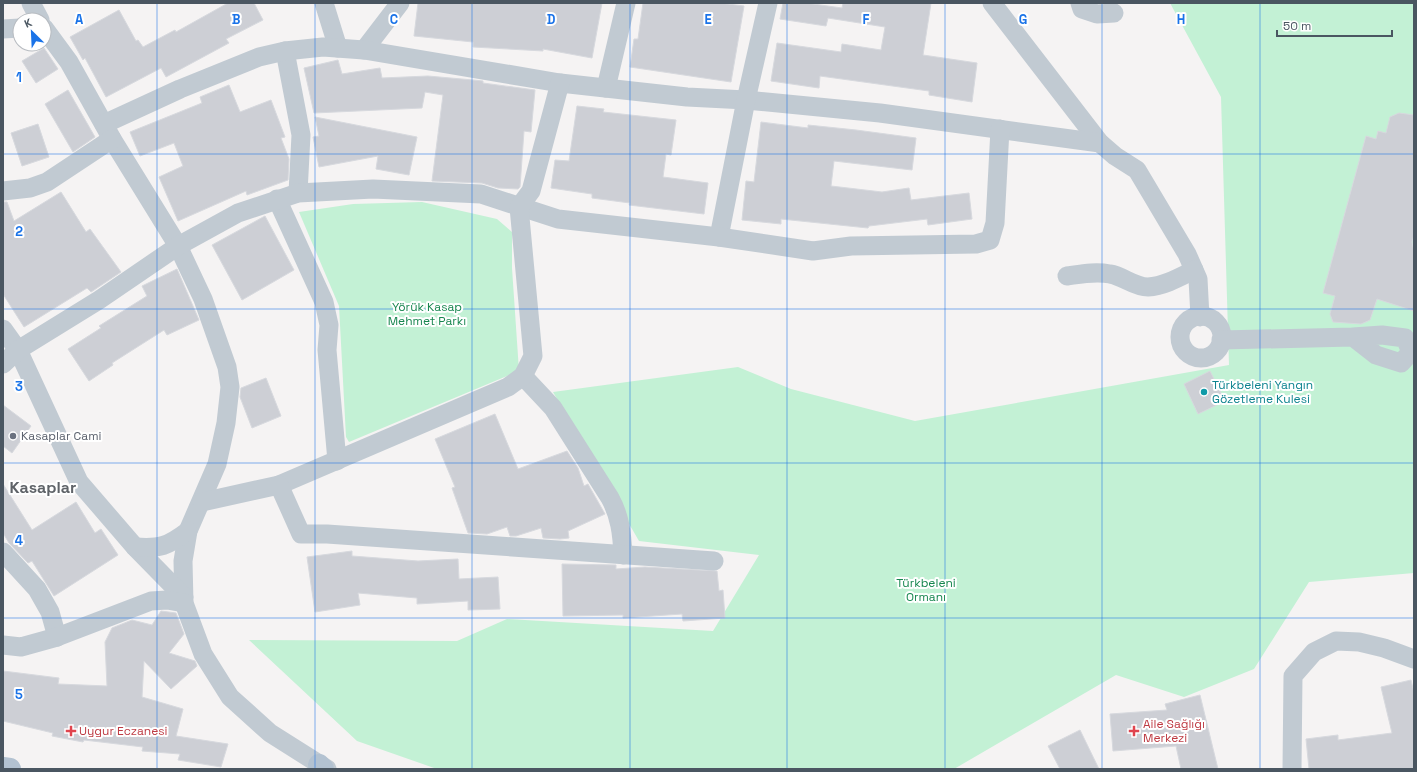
<svg xmlns="http://www.w3.org/2000/svg" width="1417" height="772" font-family="'Space Grotesk',sans-serif">
<style>
.green{fill:#c3f1d5}
.building{fill:#cdcfd5;stroke:#d7d9de}
.lines{fill:none;stroke-linecap:round;stroke-linejoin:round}
.minor{stroke:#c1cad2;stroke-width:19}
.major{stroke:#b3c2d1;stroke-width:22}
.grid{fill:none;stroke:#1a73e8;stroke-width:1;stroke-opacity:0.55}
.culture-dot{fill:#0f9aa8;stroke:#fff;stroke-width:1.5}
.worship-dot{fill:#6b7280;stroke:#fff;stroke-width:1.5}
.health-dot{fill:#e0444e;stroke:#fff;stroke-width:1.5}
.labels{text-anchor:middle;dominant-baseline:central;stroke-width:4;stroke-linejoin:round;paint-order:stroke}
.park-label{font-size:12px;fill:#17864f;stroke:#fff}
.culture-label{font-size:12px;fill:#0d838f;stroke:#fff;text-anchor:start}
.worship-label{font-size:12px;fill:#5b616d;stroke:#fff;text-anchor:start}
.health-label{font-size:12px;fill:#be3a42;stroke:#fff;text-anchor:start}
.district-label{font-size:16px;font-weight:bold;fill:#5f6368;stroke:#fff}
.grid-label{font-size:13px;text-anchor:middle;font-weight:bold;fill:#1a73e8;stroke:#fff;stroke-width:4;stroke-linejoin:round;paint-order:stroke}
</style>
<rect width="100%" height="100%" fill="#f5f3f3"/>
<g class="green">
<path d="M1170 3H1414V573L1309 582 1254 669 1184 697 1116 675 954 769H437L357 741 249 640 457 641 507 619 713 631 759 555 639 541 553 392 738 367 791 389 915 421 1229 365 1221 97Z"/>
<path d="M422 202 497 219 512 232V268L519 371 349 442 346 437 339 306 299 212 353 204Z"/>
</g>
<g class="building">
<path d="M228 3H254L263 20 226 39 229 43 166 77 161 68 106 97 85 58 83 60 70 37 119 10 136 41 138 40 143 47 175 30 176 32Z"/>
<path d="M418 3H602L592 58 543 49V51L473 47V42L414 36Z"/>
<path d="M643 3H720L744 6 731 82 630 67 634 39H638Z"/>
<path d="M783 3H806L842 8 843 3H931L923 55 977 63 972 102 929 95V91L820 76 819 88 771 81 777 43 841 52 842 44 881 50 885 27 828 18 826 26 780 19Z"/>
<path d="M44 48 58 69 36 83 22 61Z"/>
<path d="M338 60 342 74 380 68 382 78 428 76 473 80 483 81V83L535 90 531 132 524 131 520 187 518 189 498 188 482 183 432 181 443 95 425 92 422 108 314 113 304 68Z"/>
<path d="M229 85 240 112 271 100 285 137 281 138 289 159 288 180 247 195 246 191 178 221 159 177 183 166 174 143 140 156 130 132 202 103 200 97Z"/>
<path d="M68 90 95 137 73 152 45 104Z"/>
<path d="M577 106 604 109 603 112 676 120 671 155 666 154 663 177 708 183 704 214 629 205 630 203 592 198V194L551 188 555 160 569 161Z"/>
<path d="M1399 113 1414 115V235L1412 242 1414 252V311L1377 299 1370 320 1361 324 1333 322 1330 314 1335 296 1323 293 1366 136 1376 139 1378 131 1386 133 1390 117Z"/>
<path d="M315 117 417 137 409 175 376 169 378 156 319 167 313 137 319 136Z"/>
<path d="M761 122 808 128V125L856 130 916 138 912 170 834 161 831 186 882 192 909 188 911 200 969 193 972 219 928 225 927 219 869 226 868 228 781 219V224L742 220 746 181 754 182Z"/>
<path d="M38 124 49 157 22 166 11 133Z"/>
<path d="M61 192 86 232 90 229 121 272 91 292 87 288 24 327 3 294V202H7L14 221Z"/>
<path d="M265 216 294 270 242 300 212 245Z"/>
<path d="M177 269 199 320 167 335 164 330 112 363 113 365 89 381 68 349 101 328 99 326 147 296 142 286Z"/>
<path d="M1210 371 1225 401 1198 414 1184 384Z"/>
<path d="M266 378 281 416 252 428 240 397 241 388Z"/>
<path d="M3 405 31 426 12 453 3 446Z"/>
<path d="M495 414 518 469 567 451 578 468 584 486 588 484 605 514 568 531 569 538 560 539 543 538 541 528 516 536H510L507 527 487 534 468 533 452 488 455 487 435 439Z"/>
<path d="M3 484 32 530 76 502 95 533 101 529 118 555 54 596 32 561 28 563 9 543 3 533Z"/>
<path d="M352 551V556L418 561 458 559 459 579 498 577 500 609 468 610V601L417 604V598L358 593 360 605 315 612 307 557Z"/>
<path d="M562 564 616 565V569L645 567 717 571 719 591 723 590 725 618 683 621 682 614 623 618V615L563 616Z"/>
<path d="M161 611 176 613 184 634 169 653 195 661 197 666 171 689 144 661 142 697 183 709 176 736 228 744 221 767 178 760 180 754 142 751 143 747 84 740 83 742 52 736 53 733 3 721V671L59 678 58 684 107 686 105 642 112 628 132 620 152 625Z"/>
<path d="M1411 680 1414 693V769H1309L1306 739 1338 735V740L1392 733 1381 687Z"/>
<path d="M1200 695 1218 769H1181L1176 746 1113 751 1110 714 1167 710 1165 704Z"/>
<path d="M1080 730 1099 769H1060L1048 746Z"/>
</g>
<g class="lines">
<g class="minor">
<path d="M31 3 40 20"/>
<path d="M324 3 338 48"/>
<path d="M992 3 1100 143 1115 156 1137 170 1187 254 1198 279 1200 317"/>
<path d="M1080 3 1082 9 1097 14 1114 13"/>
<path d="M44 28 69 62 112 139 178 246 203 299 227 367 230 387 226 423 217 464 188 531 183 561 184 603 203 654 230 697 270 733 327 769"/>
<path d="M3 29 20 28"/>
<path d="M364 50 400 3"/>
<path d="M285 51 301 135 298 193"/>
<path d="M606 88 626 3"/>
<path d="M104 124 180 89 259 57 285 51 323 47 364 50 560 83 687 97 746 100 880 113 1100 143"/>
<path d="M3 191 30 188 47 182 112 139"/>
<path d="M277 199 324 302 329 325 327 350 337 461"/>
<path d="M719 237 746 100 768 3"/>
<path d="M1067 276C1081 274 1095 271 1110 274 1123 276 1134 287 1148 287 1164 286 1180 277 1194 270"/>
<circle cx="1201" cy="337" r="21"/>
<path d="M3 329 18 350 79 482 135 547 184 597"/>
<path d="M1221 340 1353 337 1382 335 1405 338 1411 352 1401 363 1376 355 1353 337"/>
<path d="M3 364 18 350 99 300 178 246 238 213 298 193 373 189 481 194 558 219 719 237 813 251 851 246 976 244 990 240 995 223 1000 129"/>
<path d="M523 376 553 408 610 498C620 516 622 534 623 555"/>
<path d="M279 485 508 387 523 376 533 356 519 207 531 191 560 83"/>
<path d="M202 502 279 485 301 534H327L714 561"/>
<path d="M135 547C160 549 168 546 188 531"/>
<path d="M3 552 37 589 50 612 57 637"/>
<path d="M3 645 21 647 57 637 151 601 167 600 184 603"/>
<path d="M1292 769 1293 676 1314 652 1336 641 1359 642 1384 648 1414 659"/>
</g>
<g class="major">
<path d="M319 765 323 769"/>
<path d="M3 768 10 769"/>
</g>
</g>
<path class="grid" d="M157 3V769M315 3V769M472 3V769M630 3V769M787 3V769M945 3V769M1102 3V769M1260 3V769M3 154H1414M3 309H1414M3 463H1414M3 618H1414"/>
<circle class="culture-dot" cx="1204" cy="392" r="4"/>
<circle class="worship-dot" cx="13" cy="436" r="4"/>
<g class="health-dot">
<path d="M69 725h4v4h4v4h-4v4h-4v-4h-4v-4h4z"/>
<path d="M1132 725h4v4h4v4h-4v4h-4v-4h-4v-4h4z"/>
</g>
<g class="labels">
<g class="park-label">
<text x="427" y="307">Yörük Kasap<tspan x="427" dy="14">Mehmet Parkı</tspan></text>
<text x="926" y="583">Türkbeleni<tspan x="926" dy="14">Ormanı</tspan></text>
</g>
<g class="culture-label">
<text x="1212" y="385">Türkbeleni Yangın<tspan x="1212" dy="14">Gözetleme Kulesi</tspan></text>
</g>
<g class="worship-label">
<text x="21" y="436">Kasaplar Cami</text>
</g>
<g class="health-label">
<text x="1143" y="724">Aile Sağlığı<tspan x="1143" dy="14">Merkezi</tspan></text>
<text x="79" y="731">Uygur Eczanesi</text>
</g>
<g class="district-label">
<text x="43" y="487">Kasaplar</text>
</g>
</g>
<g class="grid-label">
<text x="79" y="24">A</text>
<text x="236" y="24">B</text>
<text x="394" y="24">C</text>
<text x="551" y="24">D</text>
<text x="708" y="24">E</text>
<text x="866" y="24">F</text>
<text x="1023" y="24">G</text>
<text x="1181" y="24">H</text>
<text x="19" y="82">1</text>
<text x="19" y="236">2</text>
<text x="19" y="391">3</text>
<text x="19" y="545">4</text>
<text x="19" y="699">5</text>
</g>
<rect width="1417" height="772" fill="none" stroke="#4a5661" stroke-width="8"/>
<g transform="translate(32 32) rotate(336)"><circle r="19" fill="#ffffff" stroke="#b7bbc0"/>
<path d="M0-3L7 15L0 10L-7 15Z" fill="#1a73e8"/>
<text y="-6" font-size="11" font-weight="bold" text-anchor="middle" fill="#4a5661">K</text>
</g>
<path d="M1277 30v6h115v-6" fill="none" stroke="#4a5661" stroke-width="2"/>
<text x="1283" y="30" font-size="12" fill="#4a5661" stroke="#ffffff" stroke-width="3" paint-order="stroke">50 m</text>
</svg>
